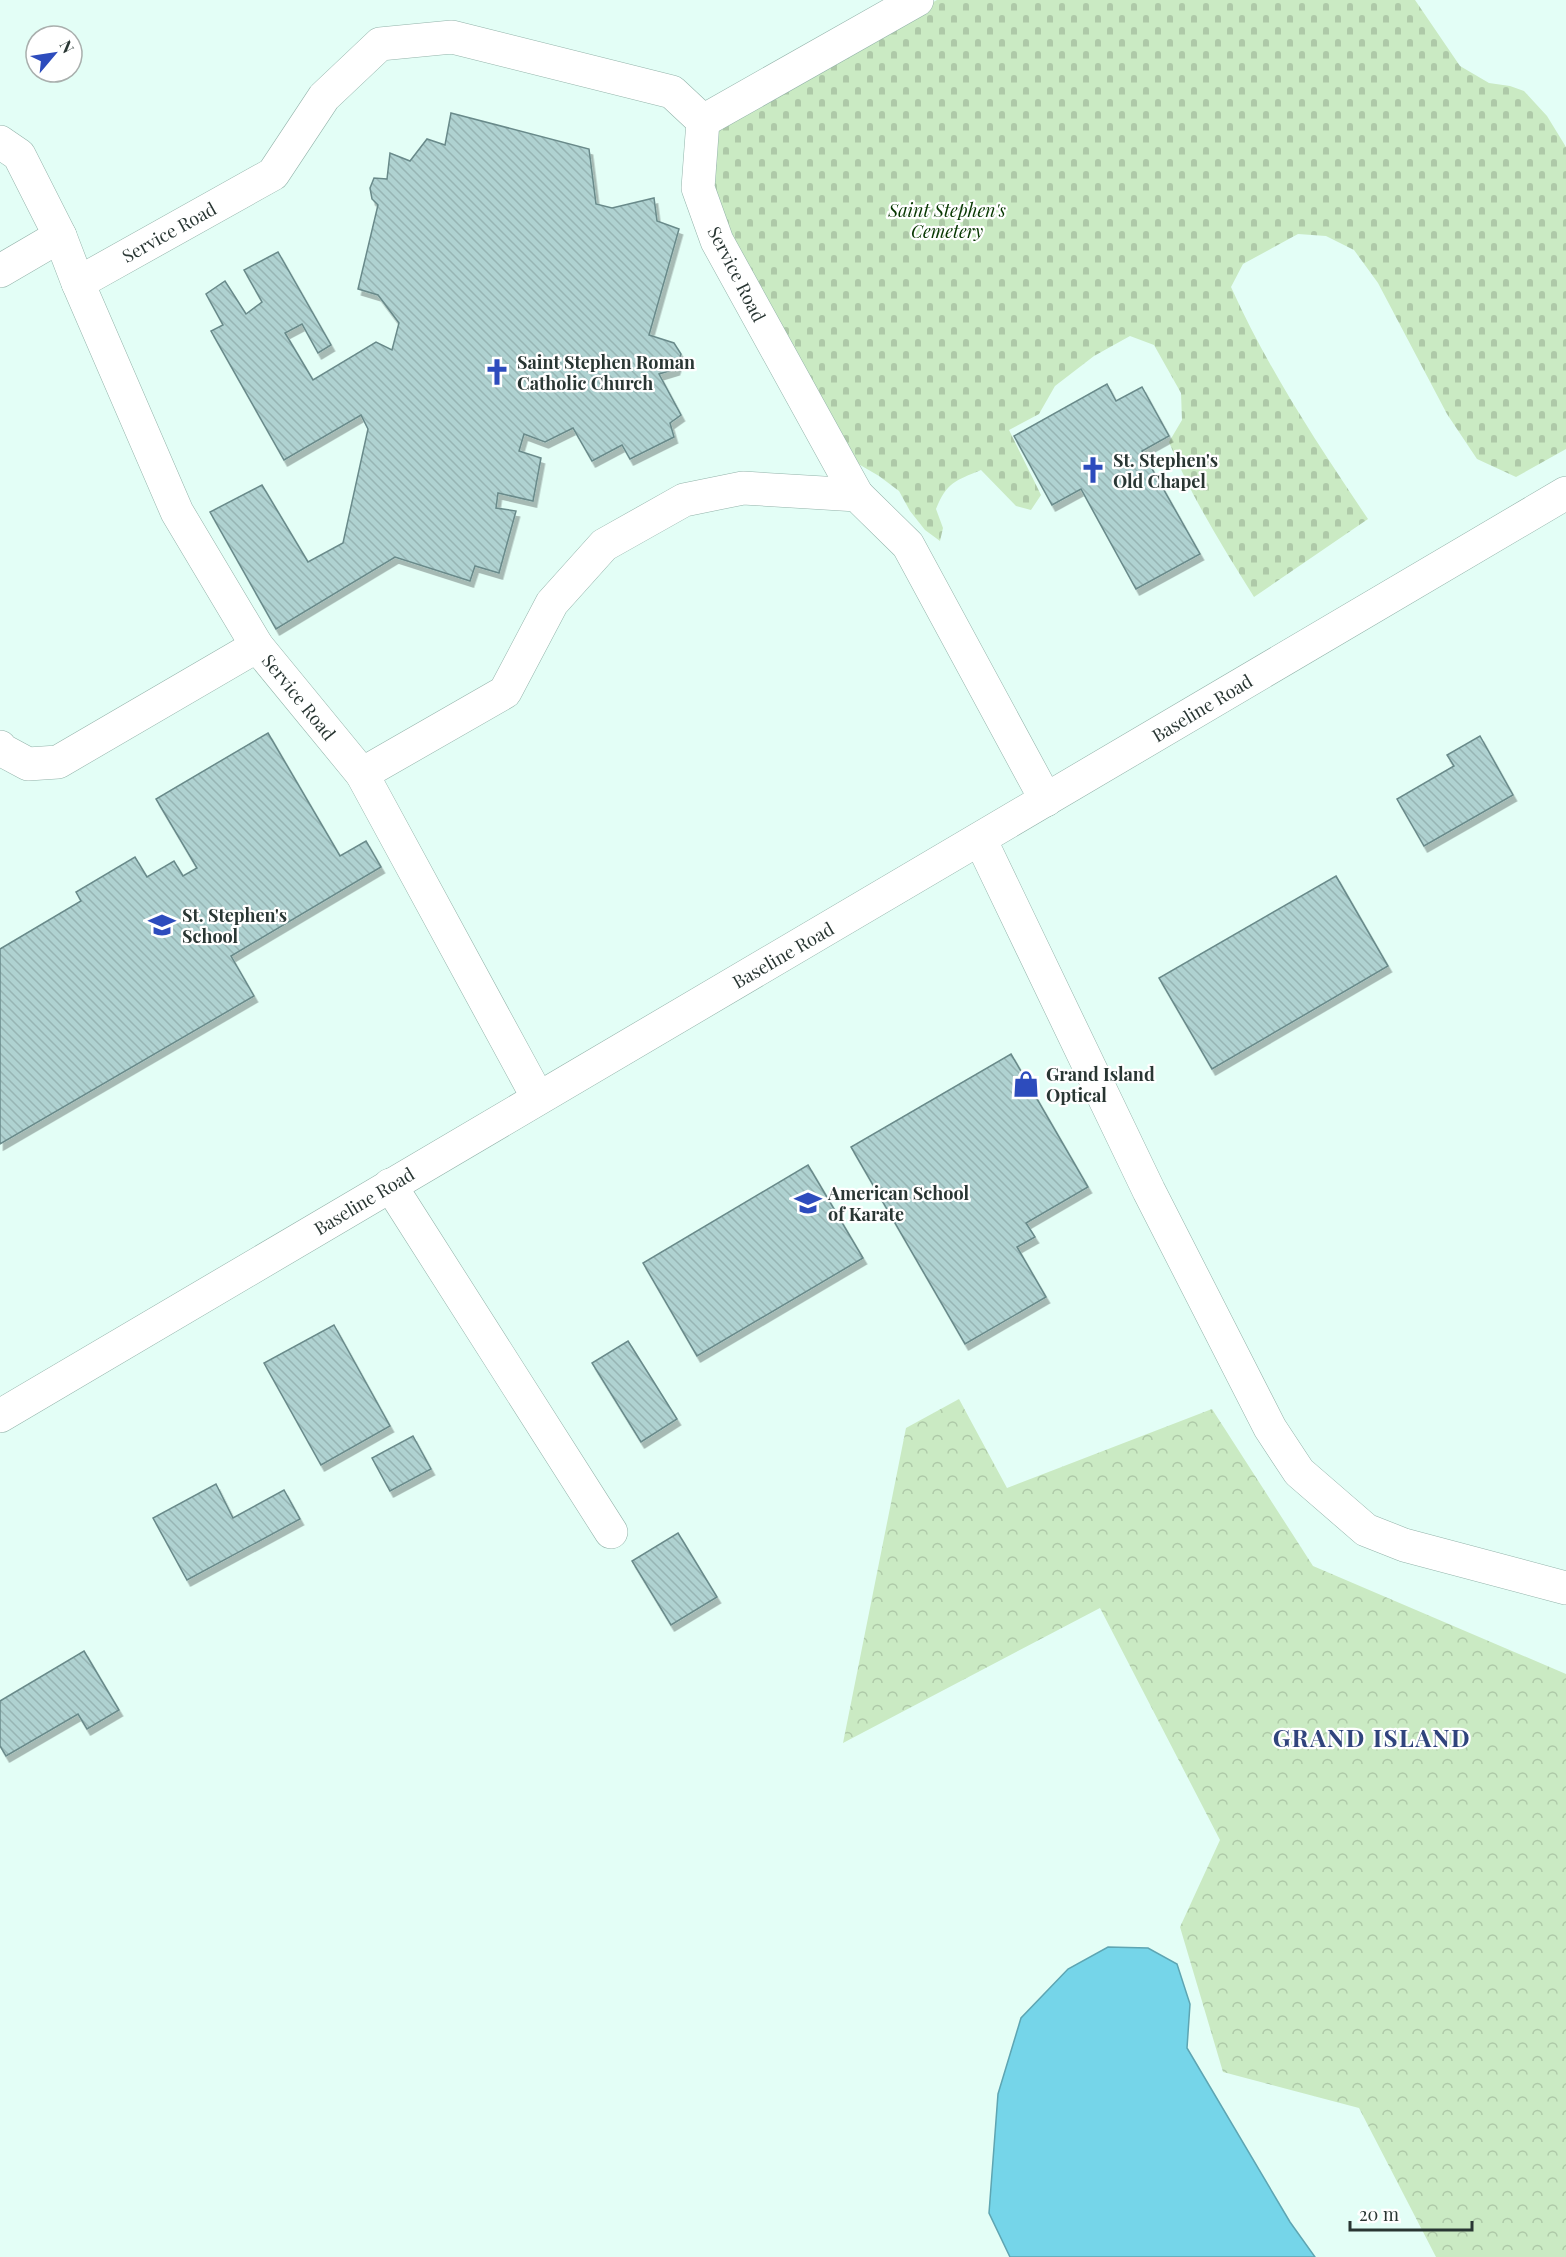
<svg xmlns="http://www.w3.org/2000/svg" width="1566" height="2257" font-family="'Playfair Display',serif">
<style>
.forest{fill:url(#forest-crowns)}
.cemetery{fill:url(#cemetery-stones)}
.water{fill:#75d5e9;stroke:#5ea5b2;stroke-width:1.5}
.building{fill:url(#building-back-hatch);stroke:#698a8a;stroke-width:1.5;filter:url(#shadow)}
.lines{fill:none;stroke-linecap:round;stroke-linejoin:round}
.minor-casing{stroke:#93b3aa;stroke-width:34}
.minor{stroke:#fff;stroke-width:33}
.labels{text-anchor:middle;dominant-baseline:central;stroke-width:4.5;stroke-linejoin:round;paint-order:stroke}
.park-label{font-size:18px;font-style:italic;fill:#073700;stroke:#fff}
.street-label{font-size:18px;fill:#293633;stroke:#fff}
.poi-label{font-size:18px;font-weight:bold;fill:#293633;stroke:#fff;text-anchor:start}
.district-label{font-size:24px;font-weight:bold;letter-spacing:1.5px;fill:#30447d;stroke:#fff}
</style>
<defs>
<pattern id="forest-crowns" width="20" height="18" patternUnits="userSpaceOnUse" patternTransform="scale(1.5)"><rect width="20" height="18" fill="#caeac3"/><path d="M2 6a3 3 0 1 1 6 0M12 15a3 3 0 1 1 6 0" fill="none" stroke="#aec9a8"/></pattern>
<pattern id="cemetery-stones" width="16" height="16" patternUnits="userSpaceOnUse" patternTransform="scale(1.5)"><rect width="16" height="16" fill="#caeac3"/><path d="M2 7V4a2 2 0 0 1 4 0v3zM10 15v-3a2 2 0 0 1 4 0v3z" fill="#aec9a8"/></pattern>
<pattern id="building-back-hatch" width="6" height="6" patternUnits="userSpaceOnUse" patternTransform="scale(1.5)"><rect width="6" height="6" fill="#afd2d1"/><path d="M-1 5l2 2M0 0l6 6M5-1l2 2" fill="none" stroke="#97b5b4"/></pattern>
<filter id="shadow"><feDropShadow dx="3.5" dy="6" stdDeviation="0" flood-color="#0004"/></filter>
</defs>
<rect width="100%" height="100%" fill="#e3fef6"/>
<path class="forest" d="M959 1399 1007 1488 1212 1409 1313 1566 1566 1674V2257H1436L1359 2108 1223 2072 1180 1927 1220 1840 1100 1608 843 1743 906 1428Z"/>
<path class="cemetery" d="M937 0H1415L1460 66 1489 83 1510 86 1524 91 1547 116 1566 147V449L1516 477 1477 459 1447 414 1378 283 1354 250 1326 236 1298 234 1243 264 1231 287C1268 369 1318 445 1368 519L1254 597C1223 547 1191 497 1169 442L1182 420 1181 393 1154 345 1130 336 1094 356 1055 386 1039 414 1009 430 1041 495 1031 510 1016 506 981 470C955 481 947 482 936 509L943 528 940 541 925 530 910 511 899 491 879 476 855 462 729 239 712 174 717 126 789 82Z"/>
<path class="water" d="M1108 1947 1148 1948 1177 1964 1190 2004 1187 2048 1290 2222 1315 2257H1010L989 2213 998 2094 1021 2018 1068 1969Z"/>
<g class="building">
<path d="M451 113 589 149 596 204 612 208 654 198 657 221 679 229 649 335 674 343 681 354 676 369 659 374 681 415 670 423 674 437 630 459 622 445 592 461 573 428 545 442 524 434 519 451 541 458 533 501 498 493 496 508 516 511 499 573 475 566 470 581 395 557 276 629 210 512 262 485 308 562 343 543 368 429 361 415 284 460 211 331 223 325 206 294 225 281 246 314 262 302 244 270 278 252 331 345 318 353 302 324 285 333 313 380 376 342 392 350 399 323 378 295 358 289 378 205 372 199 370 188 374 178 387 179 390 153 410 161 427 139 445 145Z"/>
<path d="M1107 384 1116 401 1142 387 1169 436 1142 451 1200 554 1136 589 1081 489 1052 505 1014 436Z"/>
<path d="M268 733 340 856 366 841 381 867 231 956 254 996 0 1144V949L81 901 76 892 135 857 147 877 174 861 183 876 197 868 156 799Z"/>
<path d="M1480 736 1513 795 1424 846 1397 799 1454 766 1447 755Z"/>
<path d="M1336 876 1388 966 1212 1069 1159 978Z"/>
<path d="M1011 1054 1088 1187 1026 1223 1035 1237 1017 1247 1046 1297 965 1344 851 1147Z"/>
<path d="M808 1165 863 1258 697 1356 643 1263Z"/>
<path d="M334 1325 390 1426 321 1465 264 1363Z"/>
<path d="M628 1341 677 1419 641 1442 592 1363Z"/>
<path d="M413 1436 431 1469 390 1491 372 1458Z"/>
<path d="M216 1484 233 1518 284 1490 300 1519 187 1580 153 1518Z"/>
<path d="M678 1533 717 1597 671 1625 632 1561Z"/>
<path d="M84 1651 119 1710 87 1729 78 1714 6 1756 0 1746V1701Z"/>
</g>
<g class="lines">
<defs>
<g id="minor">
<path d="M703 121 917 0"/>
<path d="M0 142 19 155 60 236"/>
<path d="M0 271 60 236 78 283"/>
<path d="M0 747 2 750 28 764 58 762 257 646"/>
<path d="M362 774 505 692 552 603 604 545 684 500 743 488 857 495 908 545 1046 800"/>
<path d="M980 839 1149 1191 1270 1428 1299 1472 1366 1530 1404 1545 1566 1588"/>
<path d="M538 1098 362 774 257 646 177 512 78 283 273 174 324 97 380 44 452 37 672 92 703 121 698 188 717 241 857 495"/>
<path d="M390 1185 611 1532"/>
<path d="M0 1416 1566 493"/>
</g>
</defs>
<use href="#minor" class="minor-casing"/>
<use href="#minor" class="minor"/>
</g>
<defs>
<symbol id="church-bare" viewBox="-9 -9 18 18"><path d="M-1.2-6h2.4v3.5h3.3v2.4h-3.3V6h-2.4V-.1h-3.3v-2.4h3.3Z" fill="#2d4cbd" stroke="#fff" stroke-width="2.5" paint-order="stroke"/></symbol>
<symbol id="school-bare" viewBox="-9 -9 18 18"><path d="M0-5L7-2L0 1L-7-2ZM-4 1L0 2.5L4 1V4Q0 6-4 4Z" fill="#2d4cbd" stroke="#fff" stroke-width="2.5" paint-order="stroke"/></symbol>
<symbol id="shop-bare" viewBox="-9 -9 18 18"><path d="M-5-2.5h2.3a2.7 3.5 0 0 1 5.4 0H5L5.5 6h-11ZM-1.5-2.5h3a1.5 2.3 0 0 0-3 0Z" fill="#2d4cbd" stroke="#fff" stroke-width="2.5" paint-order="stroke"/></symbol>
</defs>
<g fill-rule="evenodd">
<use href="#church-bare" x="478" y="353" width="38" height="38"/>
<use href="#church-bare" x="1074" y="451" width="38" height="38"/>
<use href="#school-bare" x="143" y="906" width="38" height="38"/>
<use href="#shop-bare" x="1007" y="1065" width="38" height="38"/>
<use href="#school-bare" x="789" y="1184" width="38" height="38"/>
</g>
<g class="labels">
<g class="park-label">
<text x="947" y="210">Saint Stephen's<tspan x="947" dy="21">Cemetery</tspan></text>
</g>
<g class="street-label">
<text transform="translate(169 232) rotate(-29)">Service Road</text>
<text transform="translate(737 274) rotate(63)">Service Road</text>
<text transform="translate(299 697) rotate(51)">Service Road</text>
<text transform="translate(1202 708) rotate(-31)">Baseline Road</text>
<text transform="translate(783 955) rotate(-30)">Baseline Road</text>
<text transform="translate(364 1201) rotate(-31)">Baseline Road</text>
</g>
<g class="poi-label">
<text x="517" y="362">Saint Stephen Roman<tspan x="517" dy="21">Catholic Church</tspan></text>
<text x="1113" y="460">St. Stephen's<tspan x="1113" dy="21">Old Chapel</tspan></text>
<text x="182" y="915">St. Stephen's<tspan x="182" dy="21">School</tspan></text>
<text x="1046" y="1074">Grand Island<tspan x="1046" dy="21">Optical</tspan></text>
<text x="828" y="1193">American School<tspan x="828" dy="21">of Karate</tspan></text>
</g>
<g class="district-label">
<text x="1372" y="1737">GRAND ISLAND</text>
</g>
</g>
<g transform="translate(54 54) rotate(61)"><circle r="28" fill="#ffffff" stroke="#a9afad" stroke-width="1.5"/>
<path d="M0-4.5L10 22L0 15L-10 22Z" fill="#2d4cbd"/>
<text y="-9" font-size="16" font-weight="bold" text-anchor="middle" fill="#293633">N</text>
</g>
<path d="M1350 2221v9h122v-9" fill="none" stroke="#293633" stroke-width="3"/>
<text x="1359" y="2221" font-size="18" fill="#293633" stroke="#ffffff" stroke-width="4.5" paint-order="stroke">20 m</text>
</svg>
